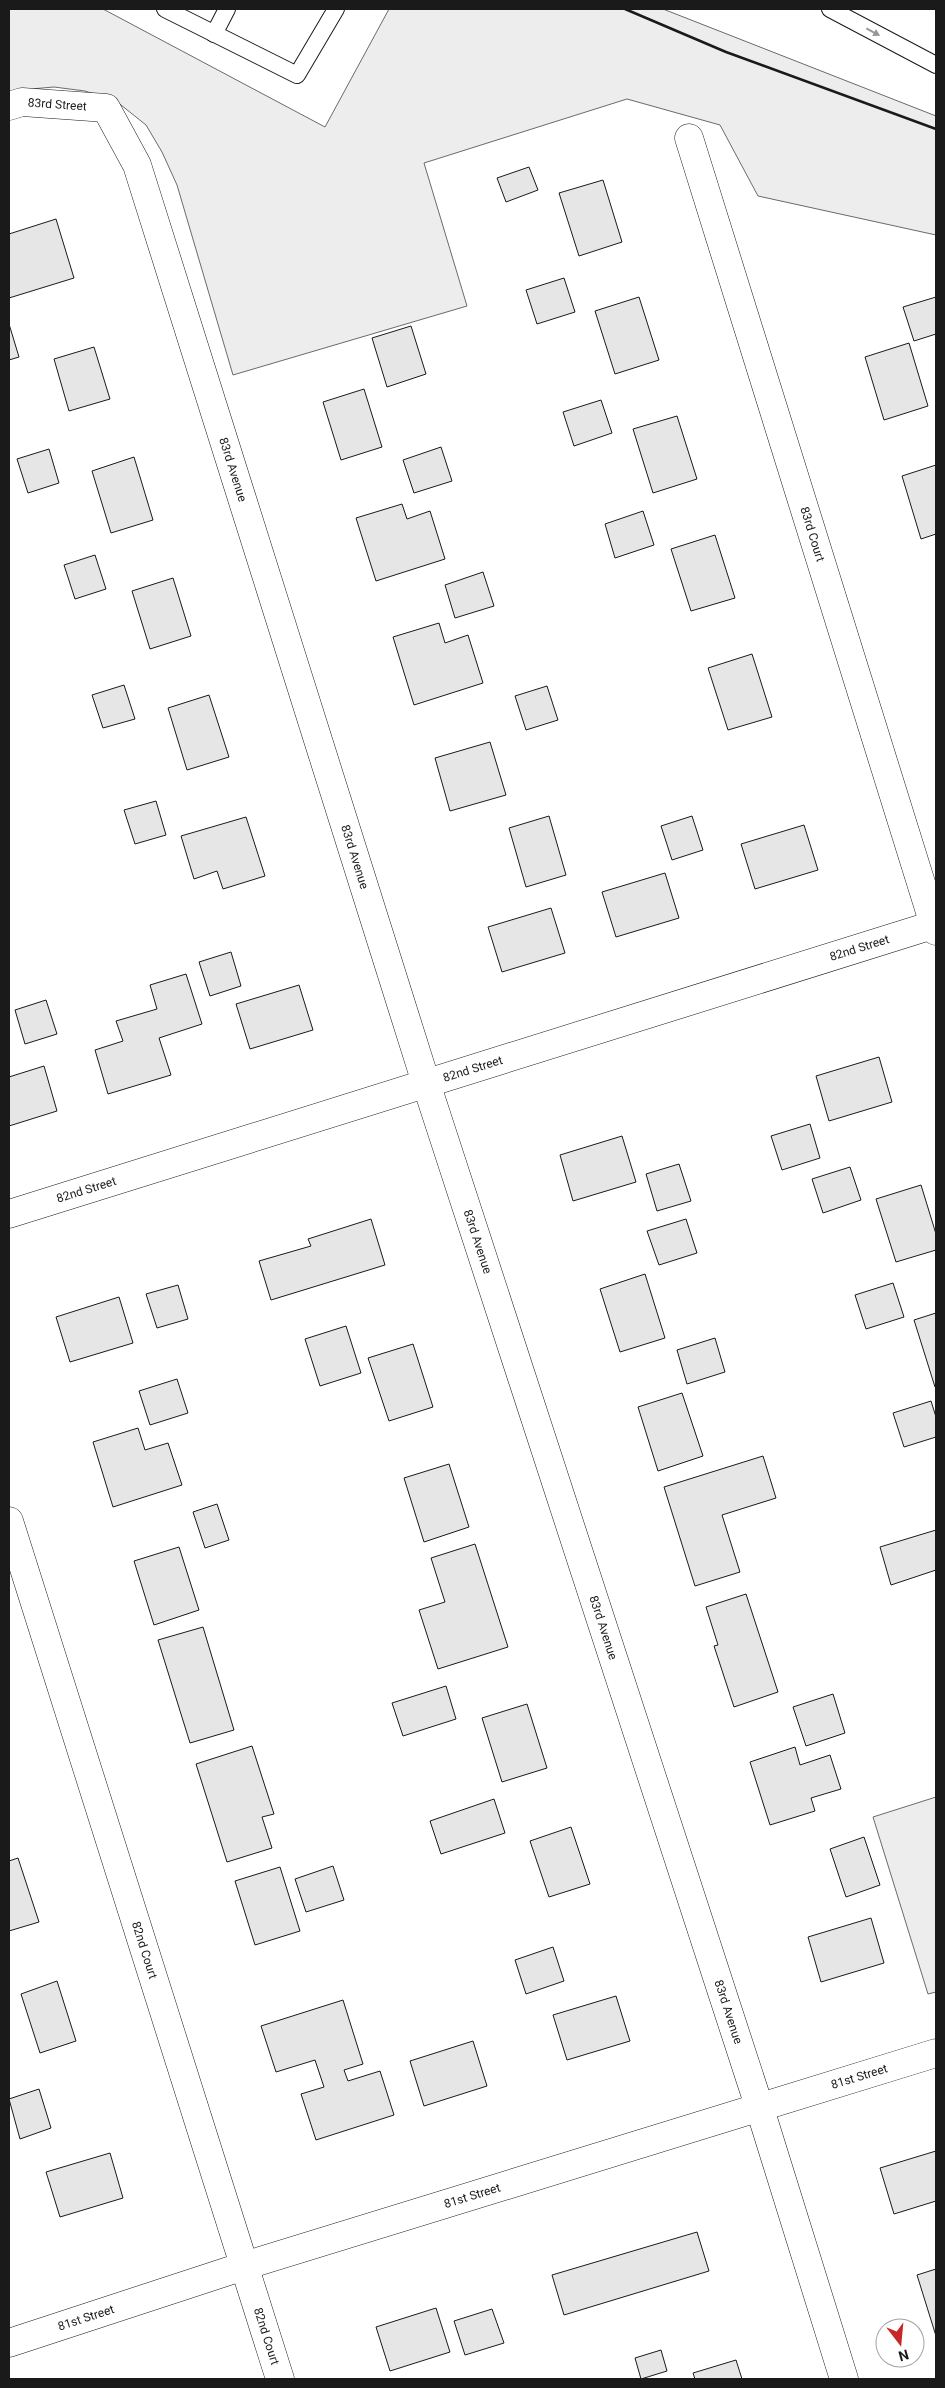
<svg xmlns="http://www.w3.org/2000/svg" width="945" height="2388" font-family="Roboto,sans-serif">
<style>
.built{fill:#ededed;stroke:#6a6a6a}
.building{fill:#e6e6e6;stroke:#1a1a1a}
.lines{fill:none;stroke-linecap:round;stroke-linejoin:round}
.lane-casing{stroke:#1a1a1a;stroke-width:18}
.street-casing{stroke:#1a1a1a;stroke-width:29}
.lane{stroke:#fff;stroke-width:16}
.street{stroke:#fff;stroke-width:28}
.wall{stroke:#1a1a1a;stroke-width:2.5}
.oneway{fill:#989898}
.labels{text-anchor:middle;dominant-baseline:central;stroke-width:4;stroke-linejoin:round;paint-order:stroke}
.street-label{font-size:12px;fill:#1a1a1a;stroke:#fff}
</style>
<rect width="100%" height="100%" fill="#fff"/>
<g class="built">
<path d="M9 9H103L325 127 389 9H663L936 116V235L758 196 720 125 627 99 424 163 467 306 233 375 177 185 162 152 146 125 116 101 85 91 54 87 19 90 9 93Z"/>
<path d="M936 1797V1992L928 1994 873 1817Z"/>
</g>
<g class="building">
<path d="M529 167 538 190 506 202 497 178Z"/>
<path d="M603 180 622 242 579 256 559 193Z"/>
<path d="M56 219 74 278 9 298V234Z"/>
<path d="M564 278 575 312 537 324 526 290Z"/>
<path d="M639 297 659 360 615 374 595 311Z"/>
<path d="M936 297V334L914 341 903 307Z"/>
<path d="M9 324 19 357 9 360Z"/>
<path d="M411 326 426 374 387 387 372 338Z"/>
<path d="M909 343 928 406 884 420 865 357Z"/>
<path d="M94 347 110 399 69 411 54 359Z"/>
<path d="M364 389 382 447 341 460 323 402Z"/>
<path d="M601 400 612 433 574 446 563 412Z"/>
<path d="M677 416 697 479 653 493 633 429Z"/>
<path d="M441 447 452 481 414 493 403 460Z"/>
<path d="M49 449 59 483 28 493 17 459Z"/>
<path d="M134 457 153 520 111 533 92 471Z"/>
<path d="M936 465V534L921 539 902 476Z"/>
<path d="M402 504 407 519 430 511 445 559 376 581 356 518Z"/>
<path d="M643 511 654 545 615 558 605 524Z"/>
<path d="M715 535 735 598 691 611 671 549Z"/>
<path d="M95 555 106 589 75 599 64 565Z"/>
<path d="M483 572 494 606 455 618 445 585Z"/>
<path d="M173 578 191 636 150 649 132 591Z"/>
<path d="M439 623 445 643 468 635 483 683 414 705 393 637Z"/>
<path d="M752 654 772 717 728 730 708 668Z"/>
<path d="M124 685 135 719 103 728 92 695Z"/>
<path d="M547 686 558 720 526 730 515 696Z"/>
<path d="M209 695 229 757 187 770 168 708Z"/>
<path d="M490 742 506 795 450 811 435 758Z"/>
<path d="M156 801 166 835 135 844 124 810Z"/>
<path d="M549 816 566 875 526 887 509 828Z"/>
<path d="M692 816 703 850 672 860 661 826Z"/>
<path d="M246 817 265 876 223 889 217 871 194 879 181 836Z"/>
<path d="M804 825 818 870 755 889 741 844Z"/>
<path d="M665 873 679 918 616 937 602 892Z"/>
<path d="M551 908 565 953 502 972 488 927Z"/>
<path d="M231 952 241 986 210 996 199 962Z"/>
<path d="M186 974 202 1024 159 1038 171 1075 108 1094 95 1050 123 1041 116 1021 157 1009 150 985Z"/>
<path d="M299 985 313 1030 250 1049 236 1004Z"/>
<path d="M46 1000 57 1034 25 1044 15 1010Z"/>
<path d="M879 1057 892 1102 829 1121 816 1076Z"/>
<path d="M44 1066 57 1111 9 1126V1077Z"/>
<path d="M810 1124 820 1158 782 1170 771 1136Z"/>
<path d="M622 1136 636 1182 573 1201 560 1155Z"/>
<path d="M679 1164 691 1201 657 1211 646 1174Z"/>
<path d="M850 1167 861 1200 823 1213 812 1179Z"/>
<path d="M921 1185 936 1234V1250L896 1262 876 1199Z"/>
<path d="M371 1219 385 1265 271 1300 259 1261 311 1246 308 1239Z"/>
<path d="M686 1219 697 1253 659 1265 647 1231Z"/>
<path d="M645 1274 665 1338 620 1352 600 1289Z"/>
<path d="M893 1283 904 1317 866 1329 855 1295Z"/>
<path d="M178 1285 188 1319 157 1328 146 1294Z"/>
<path d="M119 1297 133 1343 70 1362 56 1317Z"/>
<path d="M936 1313V1386L935 1387 914 1320Z"/>
<path d="M346 1326 361 1373 320 1386 305 1339Z"/>
<path d="M715 1338 725 1372 687 1384 677 1350Z"/>
<path d="M413 1344 433 1407 389 1421 368 1358Z"/>
<path d="M177 1379 188 1413 150 1425 139 1391Z"/>
<path d="M682 1393 703 1456 658 1471 638 1407Z"/>
<path d="M931 1401 936 1417V1437L904 1447 893 1413Z"/>
<path d="M138 1428 145 1450 168 1443 182 1485 113 1507 93 1442Z"/>
<path d="M763 1456 776 1498 722 1515 740 1572 695 1586 664 1487Z"/>
<path d="M449 1464 469 1527 424 1542 404 1478Z"/>
<path d="M217 1504 229 1540 205 1548 193 1512Z"/>
<path d="M936 1530V1570L891 1585 880 1547Z"/>
<path d="M475 1544 508 1647 438 1669 419 1610 445 1602 431 1558Z"/>
<path d="M179 1547 199 1610 154 1625 134 1561Z"/>
<path d="M746 1594 778 1692 734 1707 714 1646 718 1645 706 1607Z"/>
<path d="M203 1627 234 1730 190 1743 158 1640Z"/>
<path d="M446 1686 456 1719 403 1736 392 1703Z"/>
<path d="M833 1694 845 1733 806 1746 793 1707Z"/>
<path d="M527 1704 547 1768 502 1782 482 1718Z"/>
<path d="M252 1746 274 1814 262 1817 272 1848 227 1862 196 1764Z"/>
<path d="M795 1747 800 1765 830 1755 841 1789 811 1798 815 1811 770 1825 750 1762Z"/>
<path d="M494 1799 505 1833 441 1854 430 1821Z"/>
<path d="M571 1827 590 1884 549 1897 530 1841Z"/>
<path d="M864 1837 880 1885 846 1897 830 1849Z"/>
<path d="M18 1858 39 1922 9 1931V1861Z"/>
<path d="M333 1866 344 1900 306 1912 295 1879Z"/>
<path d="M280 1867 300 1931 255 1945 235 1881Z"/>
<path d="M871 1918 884 1963 821 1982 808 1937Z"/>
<path d="M553 1947 564 1981 526 1994 515 1960Z"/>
<path d="M57 1981 76 2041 40 2053 21 1994Z"/>
<path d="M616 1996 630 2041 567 2060 553 2015Z"/>
<path d="M343 2000 363 2064 344 2070 348 2081 380 2071 394 2115 316 2140 301 2094 324 2087 315 2060 276 2072 261 2026Z"/>
<path d="M473 2041 487 2086 424 2106 410 2061Z"/>
<path d="M39 2089 51 2128 20 2139 9 2099Z"/>
<path d="M936 2151V2201L894 2214 880 2168Z"/>
<path d="M110 2153 123 2198 60 2217 46 2172Z"/>
<path d="M697 2232 709 2271 564 2315 552 2275Z"/>
<path d="M936 2269V2336L917 2275Z"/>
<path d="M436 2308 450 2352 390 2371 376 2327Z"/>
<path d="M492 2309 504 2343 465 2355 454 2321Z"/>
<path d="M661 2350 667 2371 641 2379 635 2358Z"/>
<path d="M736 2360 742 2379H695L693 2373Z"/>
</g>
<g class="lines">
<defs>
<g id="lane">
<path d="M165 9 297 75 336 9"/>
<path d="M830 9 936 65"/>
<path d="M214 34 227 9"/>
</g>
<g id="street">
<path id="s1" d="M9 106 22 102 106 108 137 165 426 1083 760 2109 844 2379"/>
<path id="s2" d="M689 138 936 931"/>
<path id="s3" d="M9 1214 936 924"/>
<path id="s4" d="M9 1521 280 2379"/>
<path id="s5" d="M9 2343 244 2266 936 2053"/>
</g>
</defs>
<use href="#lane" class="lane-casing"/>
<use href="#street" class="street-casing"/>
<use href="#lane" class="lane"/>
<use href="#street" class="street"/>
<path class="wall" d="M625 9 726 52 936 129"/>
</g>
<defs><path id="oneway-solid" d="M-6-.8H1V-3.2L6.5 0L1 3.2V.8H-6Z" transform="scale(1.25)"/></defs>
<use class="oneway" href="#oneway-solid" transform="translate(873 32) rotate(28)"/>
<g class="labels">
<g class="street-label">
<text stroke="none"><textPath href="#s1" startOffset="49">83rd Street</textPath></text>
<text stroke="none"><textPath href="#s1" startOffset="482">83rd Avenue</textPath></text>
<text stroke="none"><textPath href="#s2" startOffset="415">83rd Court</textPath></text>
<text stroke="none"><textPath href="#s1" startOffset="888">83rd Avenue</textPath></text>
<text stroke="none"><textPath href="#s3" startOffset="891">82nd Street</textPath></text>
<text stroke="none"><textPath href="#s3" startOffset="486">82nd Street</textPath></text>
<text stroke="none"><textPath href="#s3" startOffset="81">82nd Street</textPath></text>
<text stroke="none"><textPath href="#s1" startOffset="1292">83rd Avenue</textPath></text>
<text stroke="none"><textPath href="#s1" startOffset="1698">83rd Avenue</textPath></text>
<text stroke="none"><textPath href="#s4" startOffset="450">82nd Court</textPath></text>
<text stroke="none"><textPath href="#s1" startOffset="2102">83rd Avenue</textPath></text>
<text stroke="none"><textPath href="#s5" startOffset="891">81st Street</textPath></text>
<text stroke="none"><textPath href="#s5" startOffset="486">81st Street</textPath></text>
<text stroke="none"><textPath href="#s5" startOffset="81">81st Street</textPath></text>
<text stroke="none"><textPath href="#s4" startOffset="855">82nd Court</textPath></text>
</g>
</g>
<rect width="945" height="2388" fill="none" stroke="#1a1a1a" stroke-width="20"/>
<g transform="translate(900 2343) rotate(164)"><circle r="24" fill="#ffffff" stroke="#a3a3a3"/>
<path d="M0-4L9 19L0 12L-9 19Z" fill="#c62828"/>
<text y="-8" font-size="14" font-weight="bold" text-anchor="middle" fill="#1a1a1a">N</text>
</g>
</svg>
